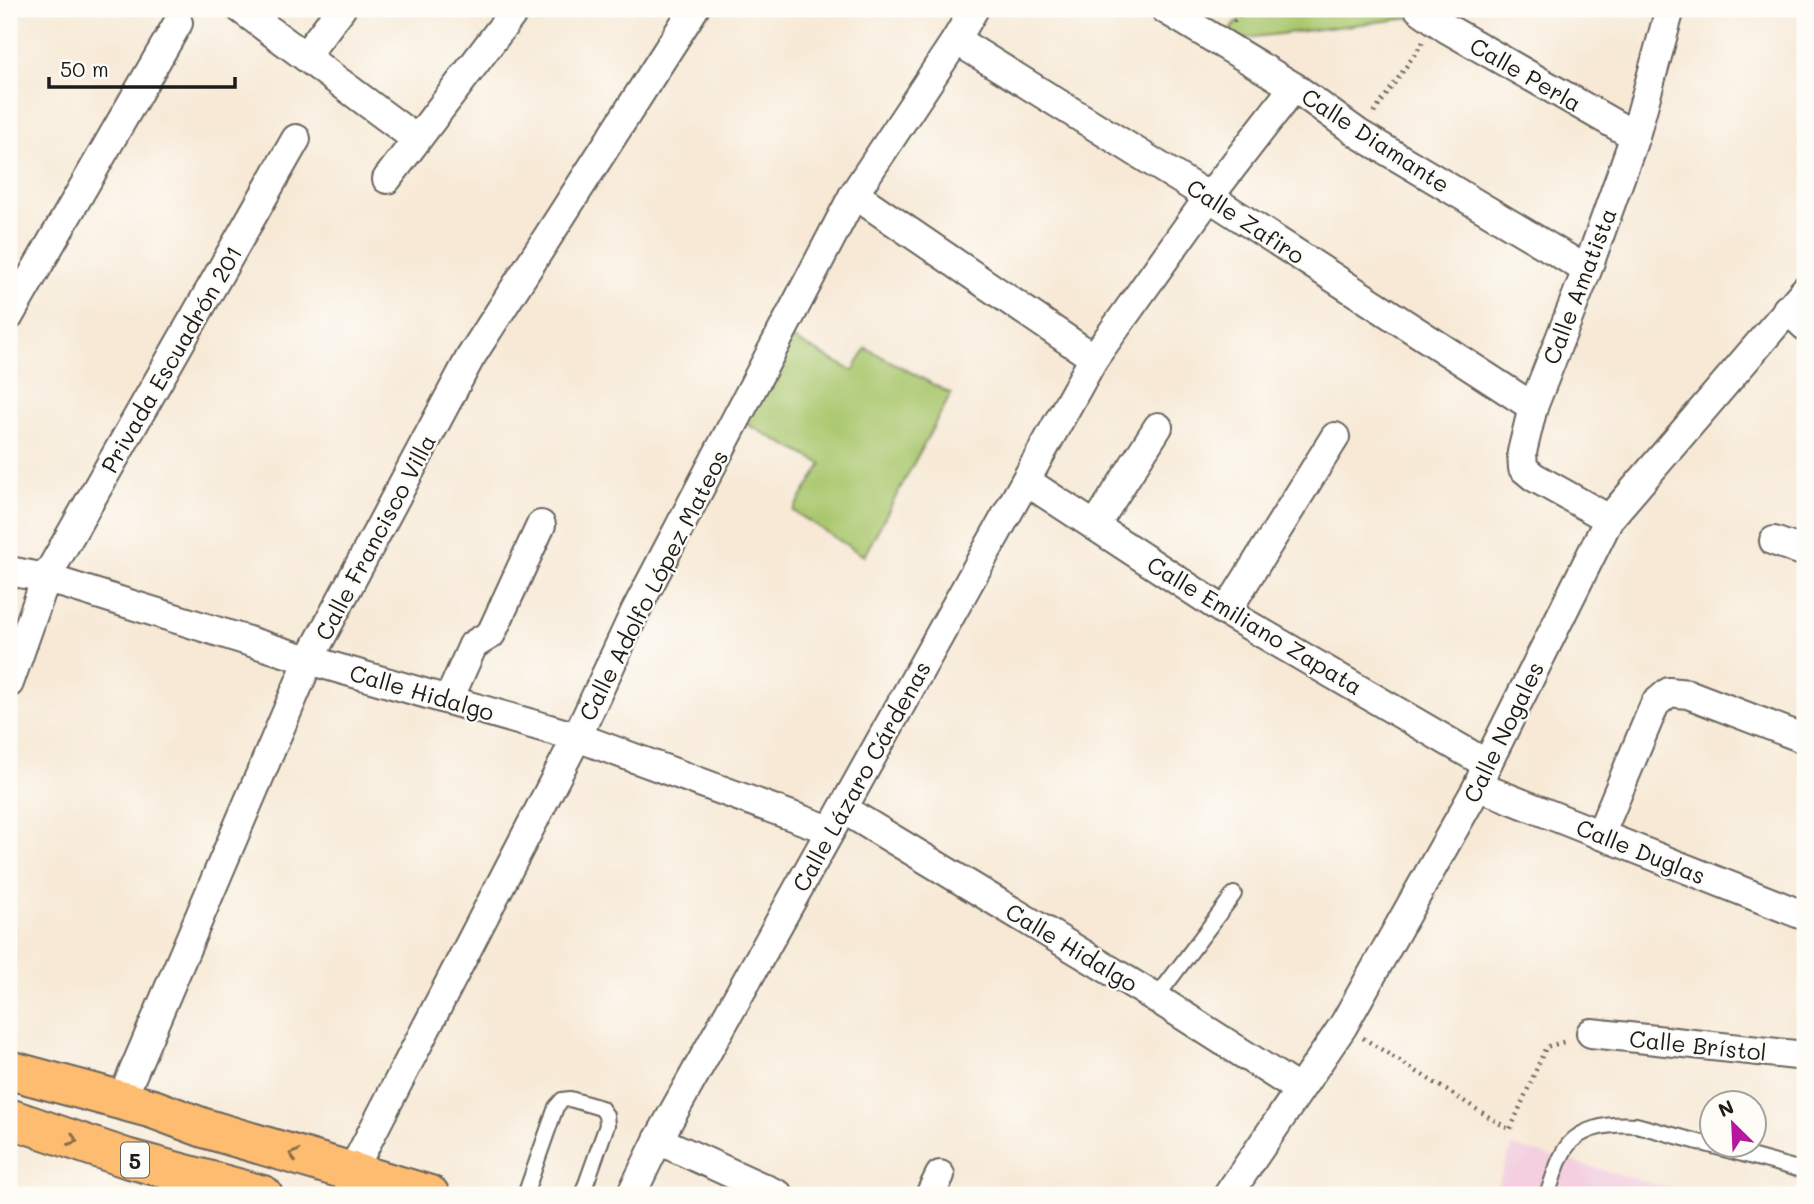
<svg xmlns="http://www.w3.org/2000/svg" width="1814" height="1204" font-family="Mali,sans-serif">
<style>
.built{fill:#f3cfe0}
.green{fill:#aac76e;stroke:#637245;stroke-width:2}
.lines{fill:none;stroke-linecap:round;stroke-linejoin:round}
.lane-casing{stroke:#69645d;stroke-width:18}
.street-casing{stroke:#69645d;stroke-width:32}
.primary-casing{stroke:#69645d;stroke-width:42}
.path{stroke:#69645d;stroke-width:4.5;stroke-dasharray:2 5;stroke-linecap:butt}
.lane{stroke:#fff;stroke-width:14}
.street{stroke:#fff;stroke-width:28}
.primary{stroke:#fdbc70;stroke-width:38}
.oneway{stroke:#8c6c46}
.labels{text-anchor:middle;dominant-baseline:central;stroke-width:5;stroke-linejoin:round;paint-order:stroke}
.shield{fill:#fdfcf7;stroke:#605f5e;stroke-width:2}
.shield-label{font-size:21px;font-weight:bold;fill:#1c1c1c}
.street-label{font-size:23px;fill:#1c1c1c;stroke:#fdfcf7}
</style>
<rect width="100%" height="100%" fill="#fdfcf7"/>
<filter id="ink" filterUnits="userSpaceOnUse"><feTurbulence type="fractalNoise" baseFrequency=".0143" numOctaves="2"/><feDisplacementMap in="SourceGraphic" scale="14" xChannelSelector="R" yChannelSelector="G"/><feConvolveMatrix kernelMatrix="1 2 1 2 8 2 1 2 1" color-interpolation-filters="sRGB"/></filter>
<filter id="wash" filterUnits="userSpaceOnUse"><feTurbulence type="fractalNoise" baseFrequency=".00686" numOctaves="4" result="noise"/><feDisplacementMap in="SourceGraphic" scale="28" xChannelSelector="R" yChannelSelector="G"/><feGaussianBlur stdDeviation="1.57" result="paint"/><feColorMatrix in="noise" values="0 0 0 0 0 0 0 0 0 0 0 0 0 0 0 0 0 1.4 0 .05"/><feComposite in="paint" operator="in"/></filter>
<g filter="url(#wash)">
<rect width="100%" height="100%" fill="#f7e9d6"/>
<path class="built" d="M1512 1146 1697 1195H1494Z"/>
<g class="green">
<path d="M1247 9H1416L1426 16 1222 41Z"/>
<path d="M782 333 853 371 866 348 951 394 864 556 793 511 822 464 737 419Z"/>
</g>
</g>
<g filter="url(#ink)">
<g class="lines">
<defs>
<g id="lane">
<path d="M1156 998 1234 894"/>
<path d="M525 1195 556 1107 562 1100 570 1099 601 1108 606 1115 607 1125 582 1195"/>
<path d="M1547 1195C1552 1182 1556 1166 1563 1153 1576 1127 1610 1123 1636 1125L1805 1171"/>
</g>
<g id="street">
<path d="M241 9 416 139"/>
<path d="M1165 9 1294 87 1359 134 1587 270"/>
<path d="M1419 9 1446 28 1635 136"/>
<path d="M956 40 1209 197 1533 407"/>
<path d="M305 56 341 9"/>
<path d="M387 179 516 9"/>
<path d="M854 194 1094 358"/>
<path d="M1787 309 1805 326"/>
<path d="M9 316 178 23"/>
<path d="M1026 481 1226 612 1487 764"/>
<path d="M1609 519 1534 477 1523 468 1522 452 1533 407 1587 270 1635 136 1670 9"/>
<path d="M1095 526 1158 427"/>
<path d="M1774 541 1805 552"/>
<path d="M9 571 46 578 309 660 577 737 830 830"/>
<path d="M1226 612 1335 437"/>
<path d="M9 683 46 578 296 139"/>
<path d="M449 699 473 645 491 634 541 525"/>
<path d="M1478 786 1805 916"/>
<path d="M843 809 1156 998 1298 1089"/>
<path d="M1600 835 1655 704 1669 692 1688 694 1805 739"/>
<path d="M1591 1033 1805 1056"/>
<path d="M121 1101 309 660 470 358 694 9"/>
<path d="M658 1140 779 1195"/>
<path d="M351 1173 577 737 636 610 854 194 956 40 974 9"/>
<path d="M631 1195 658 1140 1094 358 1209 197 1294 87"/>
<path d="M930 1195 940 1175"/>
<path d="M1228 1195 1343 1026 1478 786 1487 764 1609 519 1805 290"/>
</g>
<g id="primary">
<path d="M9 1070 153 1109 204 1128 430 1195"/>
<path d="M9 1118 126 1158 263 1195"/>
</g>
</defs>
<use href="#lane" class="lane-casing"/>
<use href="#street" class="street-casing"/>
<use href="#primary" class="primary-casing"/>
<g class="path">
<path d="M1234 22 1244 9"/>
<path d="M1374 113 1423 42"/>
<path d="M1363 1038 1510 1130 1546 1047 1567 1041"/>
</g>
<use href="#lane" class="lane"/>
<use href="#street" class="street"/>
<use href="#primary" class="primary"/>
</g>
<defs><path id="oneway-chevron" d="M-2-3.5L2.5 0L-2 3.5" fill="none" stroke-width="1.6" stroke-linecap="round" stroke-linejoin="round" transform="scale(1.75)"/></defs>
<g class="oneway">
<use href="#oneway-chevron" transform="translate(73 1140) rotate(19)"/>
<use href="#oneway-chevron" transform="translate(294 1155) rotate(-163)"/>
</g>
</g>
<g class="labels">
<rect class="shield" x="121" y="1142.5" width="28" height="35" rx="5"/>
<g class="shield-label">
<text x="135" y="1160">5</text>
</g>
<g class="street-label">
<text transform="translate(1526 74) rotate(30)">Calle Perla</text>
<text transform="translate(1376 140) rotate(33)">Calle Diamante</text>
<text transform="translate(1246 221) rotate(33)">Calle Zafiro</text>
<text transform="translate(1579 286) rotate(-69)">Calle Amatista</text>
<text transform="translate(171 359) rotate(-60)">Privada Escuadrón 201</text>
<text transform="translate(375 537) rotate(-62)">Calle Francisco Villa</text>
<text transform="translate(653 585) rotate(-63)">Calle Adolfo López Mateos</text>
<text transform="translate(1255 625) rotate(31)">Calle Emiliano Zapata</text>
<text transform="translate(422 692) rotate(16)">Calle Hidalgo</text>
<text transform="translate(1503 732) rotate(-64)">Calle Nogales</text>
<text transform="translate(861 776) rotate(-61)">Calle Lázaro Cárdenas</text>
<text transform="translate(1641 851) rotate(22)">Calle Duglas</text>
<text transform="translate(1072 947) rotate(31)">Calle Hidalgo</text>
<text transform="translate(1698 1045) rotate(6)">Calle Brístol</text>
</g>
</g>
<rect width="1814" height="1204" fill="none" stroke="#fdfcf7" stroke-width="35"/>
<g transform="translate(1733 1124) rotate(336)"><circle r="33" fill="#fdfcf7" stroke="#a3a29f" stroke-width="2"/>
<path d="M0-5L12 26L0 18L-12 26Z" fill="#b5179e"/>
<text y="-10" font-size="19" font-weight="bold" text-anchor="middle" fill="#1c1c1c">N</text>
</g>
<path d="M49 77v10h186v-10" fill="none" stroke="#1c1c1c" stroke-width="3.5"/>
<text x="60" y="77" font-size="21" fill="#1c1c1c" stroke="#fdfcf7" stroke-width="5" paint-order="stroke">50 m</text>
</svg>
